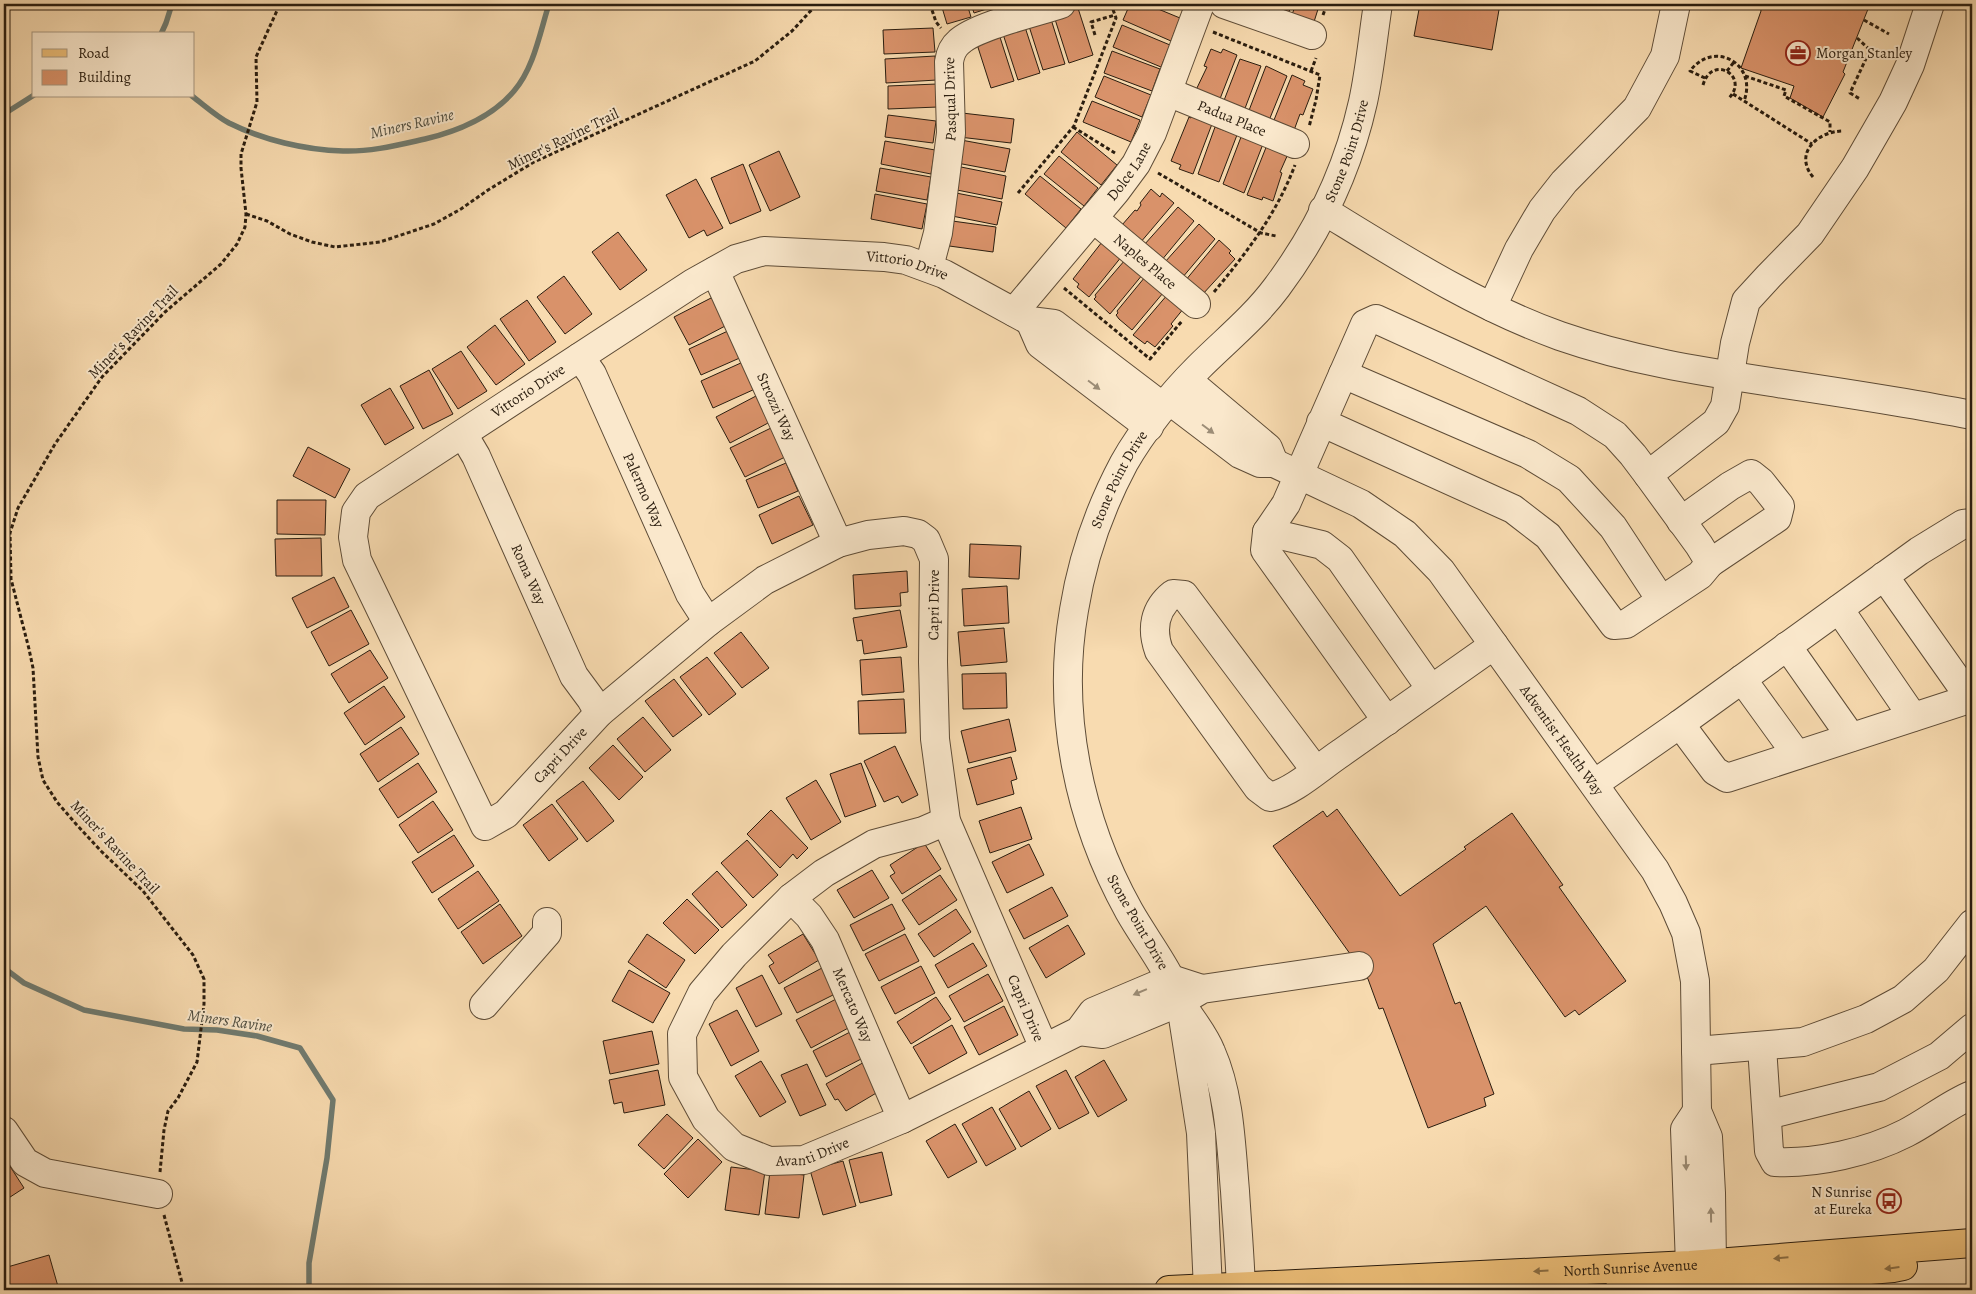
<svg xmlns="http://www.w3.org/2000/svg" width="1976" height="1294" font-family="Alegreya,serif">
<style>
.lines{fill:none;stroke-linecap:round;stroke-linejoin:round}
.stream{stroke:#707b70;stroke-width:5.5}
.building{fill:#d9926a;stroke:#2a1d0f}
.minor-casing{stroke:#5e4c37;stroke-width:30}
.major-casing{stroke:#2a1d0f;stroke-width:30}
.path{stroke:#2a1d0f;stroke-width:3;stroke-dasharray:4 2.5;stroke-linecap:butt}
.minor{stroke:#fae8cc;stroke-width:28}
.major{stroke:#ecbe78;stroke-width:28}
.oneway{fill:#9c8d77}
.oneway2{fill:#8b6e44}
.labels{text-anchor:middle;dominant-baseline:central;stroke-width:4;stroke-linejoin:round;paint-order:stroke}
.poi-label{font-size:15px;fill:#2a1d0f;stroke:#fae8cc;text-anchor:start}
.street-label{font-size:15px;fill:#2a1d0f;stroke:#fae8cc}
.water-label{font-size:16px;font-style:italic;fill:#4d4c3f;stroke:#fae8cc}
</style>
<rect width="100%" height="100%" fill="#f8dbb0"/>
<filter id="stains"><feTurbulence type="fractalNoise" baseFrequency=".004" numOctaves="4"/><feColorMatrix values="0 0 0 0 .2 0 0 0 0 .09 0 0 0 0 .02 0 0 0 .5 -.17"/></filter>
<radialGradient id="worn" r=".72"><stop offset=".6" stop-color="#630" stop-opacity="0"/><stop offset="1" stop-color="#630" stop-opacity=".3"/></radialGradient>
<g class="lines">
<g class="stream">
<path d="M161 34 166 23 172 4"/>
<path d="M192 96C204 105 216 116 229 123 263 140 305 150 343 151 371 152 398 145 425 139 458 131 492 117 514 91 534 68 540 32 549 4"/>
<path d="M4 114 34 95"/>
<path d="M4 968 24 983 84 1010 184 1029 217 1030 257 1036 300 1048 333 1100 327 1158 309 1263V1290"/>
</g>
</g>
<g class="building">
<path d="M941 4H967L971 17 947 24Z"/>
<path d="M971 4H995L996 6 974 13Z"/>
<path d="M1130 4H1146L1180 18 1171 41 1123 20Z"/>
<path d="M1268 4H1292L1288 14 1266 9Z"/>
<path d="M1296 4H1322L1321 7 1319 6 1313 25 1291 17Z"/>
<path d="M1420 4H1500L1492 50 1414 36Z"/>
<path d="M1760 4H1870L1843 72 1845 74 1823 117 1790 98 1794 86 1741 68 1761 11Z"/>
<path d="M1077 5 1093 55 1069 63 1053 13Z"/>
<path d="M1050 16 1065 64 1043 70 1028 23Z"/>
<path d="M1024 24 1040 73 1018 80 1002 31Z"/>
<path d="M1122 25 1170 45 1161 67 1113 47Z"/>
<path d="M933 28 935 52 884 54 883 30Z"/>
<path d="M998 31 1014 81 991 88 975 38Z"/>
<path d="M1211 49 1221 53 1223 49 1237 55 1218 104 1195 92 1207 67 1204 66Z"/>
<path d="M1112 51 1160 69 1152 91 1104 73Z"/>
<path d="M935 56 937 80 886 83 885 59Z"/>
<path d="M1240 59 1261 66 1244 111 1223 103Z"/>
<path d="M1266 66 1287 76 1268 123 1248 113Z"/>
<path d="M1292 75 1305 81 1303 85 1313 89 1303 115 1300 114 1293 133 1272 125Z"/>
<path d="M1104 76 1151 95 1142 117 1095 97Z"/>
<path d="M937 84 938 107 888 109V86Z"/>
<path d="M1092 101 1140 120 1131 142 1083 122Z"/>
<path d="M962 113 1014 119 1011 143 959 137Z"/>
<path d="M888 115 936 121 933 143 885 137Z"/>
<path d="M1192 116 1212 124 1193 174 1179 169 1181 165 1171 161 1189 117 1191 118Z"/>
<path d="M1215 127 1237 135 1219 182 1198 174Z"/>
<path d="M1077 132 1117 165 1101 185 1061 152Z"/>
<path d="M1241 137 1263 144 1244 193 1223 184Z"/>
<path d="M961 140 1010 149 1005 172 957 163Z"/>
<path d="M885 141 935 150 931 174 881 164Z"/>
<path d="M1267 145 1288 154 1280 172 1282 173 1273 201 1263 197 1262 200 1247 195Z"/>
<path d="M779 151 800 197 770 211 749 165Z"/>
<path d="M1059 156 1098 188 1084 206 1044 174Z"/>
<path d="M743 164 761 211 730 224 711 178Z"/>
<path d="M956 166 1006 176 1002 199 952 189Z"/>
<path d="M880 168 931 177 927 200 876 191Z"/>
<path d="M1040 176 1081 209 1066 228 1025 194Z"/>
<path d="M696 179 723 228 707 236 704 230 689 238 666 195Z"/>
<path d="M1151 189 1160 197 1162 193 1174 203 1140 243 1122 225 1135 210 1137 211 1141 205 1140 203Z"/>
<path d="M951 192 1002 202 997 225 947 215Z"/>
<path d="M875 194 927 204 922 229 871 219Z"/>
<path d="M1178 207 1194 221 1161 261 1144 245Z"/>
<path d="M945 220 996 227 993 252 942 245Z"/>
<path d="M1199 224 1215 239 1182 278 1165 262Z"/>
<path d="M618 232 647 270 620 290 592 252Z"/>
<path d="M1219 240 1231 251 1229 253 1235 259 1202 295 1185 281Z"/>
<path d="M1102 242 1122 256 1089 297 1077 287 1079 284 1073 279Z"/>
<path d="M1125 260 1143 274 1110 314 1094 299 1096 297 1095 295Z"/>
<path d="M564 276 592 314 565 334 537 297Z"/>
<path d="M1145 277 1163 293 1132 330 1119 319 1116 315 1118 313 1117 311Z"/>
<path d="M1168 294 1184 308 1171 324 1173 326 1155 347 1147 341 1145 344 1133 335Z"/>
<path d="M713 297 727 325 689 345 674 317Z"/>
<path d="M527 300 556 342 529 361 500 319Z"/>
<path d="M495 325 525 364 496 385 467 347Z"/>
<path d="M730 330 742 357 701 375 689 349Z"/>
<path d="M461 351 487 391 458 409 432 369Z"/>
<path d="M743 362 755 389 713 408 701 381Z"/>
<path d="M429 370 453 414 423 429 400 386Z"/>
<path d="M390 388 414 428 385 445 361 405Z"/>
<path d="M756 396 770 422 730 443 716 417Z"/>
<path d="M771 428 785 457 745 477 730 448Z"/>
<path d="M308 447 350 469 335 498 293 476Z"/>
<path d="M786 463 798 491 758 508 746 480Z"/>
<path d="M799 496 813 525 772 544 759 515Z"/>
<path d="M277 500H326L325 535 277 534Z"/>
<path d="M321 538 322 576H276L275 539Z"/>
<path d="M970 544 1021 546 1019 579 969 577Z"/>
<path d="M907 571 908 592 900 593 901 606 855 609 853 575Z"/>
<path d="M334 577 349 607 307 628 292 598Z"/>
<path d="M1007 586 1009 623 964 626 962 589Z"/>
<path d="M351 610 369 644 329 666 311 632Z"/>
<path d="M900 610 907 647 864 654 862 640 857 641 853 618Z"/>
<path d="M1004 628 1007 662 961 666 958 632Z"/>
<path d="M741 632 769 668 742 688 714 653Z"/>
<path d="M370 650 388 678 349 703 331 674Z"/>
<path d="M707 657 736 694 709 715 680 677Z"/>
<path d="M901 657 904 692 862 695 860 660Z"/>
<path d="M1006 673 1007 708 963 709 962 674Z"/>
<path d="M674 679 702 715 673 737 645 701Z"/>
<path d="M384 686 405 717 365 745 344 713Z"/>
<path d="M904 699 906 733 859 734 858 701Z"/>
<path d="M643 717 671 750 645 772 617 739Z"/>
<path d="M1009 719 1016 751 969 763 961 731Z"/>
<path d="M401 727 419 754 378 782 360 754Z"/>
<path d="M613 745 643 777 619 800 589 768Z"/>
<path d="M895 746 918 795 902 803 898 796 884 802 864 761Z"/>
<path d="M1011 757 1017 779 1011 781 1014 794 977 805 967 769Z"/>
<path d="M418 763 437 792 398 818 379 789Z"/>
<path d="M861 763 876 806 845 817 830 774Z"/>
<path d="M816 780 841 822 811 840 786 798Z"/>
<path d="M583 781 614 821 587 842 556 801Z"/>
<path d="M433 801 453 830 418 853 399 825Z"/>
<path d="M552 804 578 839 549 861 523 825Z"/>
<path d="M1021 807 1032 839 990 853 979 821Z"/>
<path d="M1337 809 1400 896 1466 849 1464 847 1512 813 1563 885 1559 887 1626 981 1579 1015 1575 1010 1565 1017 1486 906 1433 944 1455 1004 1460 1002 1494 1094 1484 1098 1486 1106 1428 1128 1383 1008 1379 1009 1368 979 1273 846 1323 811 1327 817Z"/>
<path d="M771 810 808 848 797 859 793 854 780 868 747 834Z"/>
<path d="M454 835 474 866 432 893 412 862Z"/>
<path d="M747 840 778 875 753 898 721 863Z"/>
<path d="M924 843 941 869 902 894 890 876 895 873 890 865Z"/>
<path d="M1029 844 1044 875 1007 893 992 862Z"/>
<path d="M872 870 889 898 854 918 837 890Z"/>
<path d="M478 871 499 901 458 929 438 899Z"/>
<path d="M717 871 747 905 722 928 692 894Z"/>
<path d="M940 875 957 900 919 925 902 900Z"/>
<path d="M1052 887 1068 916 1024 939 1009 910Z"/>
<path d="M687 899 719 930 695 954 663 923Z"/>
<path d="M500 904 522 936 483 964 461 932Z"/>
<path d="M892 904 905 929 863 951 850 925Z"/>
<path d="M956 909 971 932 934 957 918 934Z"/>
<path d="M1068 925 1085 954 1046 978 1029 948Z"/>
<path d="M647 934 685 960 666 988 628 962Z"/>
<path d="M803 934 819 960 779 984 769 966 774 963 768 955Z"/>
<path d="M905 934 919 961 879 981 865 954Z"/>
<path d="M973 943 987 966 948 988 935 965Z"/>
<path d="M921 966 935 993 895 1014 881 987Z"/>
<path d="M822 968 835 994 797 1013 784 988Z"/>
<path d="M629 970 670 993 653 1023 612 1001Z"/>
<path d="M988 974 1003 1001 964 1022 949 996Z"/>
<path d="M762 975 782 1014 756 1027 736 988Z"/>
<path d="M936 997 951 1019 911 1044 897 1022Z"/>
<path d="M838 998 852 1026 811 1048 796 1020Z"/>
<path d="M1004 1006 1018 1035 979 1055 964 1027Z"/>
<path d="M737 1010 759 1051 731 1066 709 1024Z"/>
<path d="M952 1025 967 1053 929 1074 913 1047Z"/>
<path d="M854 1030 867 1056 826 1077 813 1051Z"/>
<path d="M652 1031 659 1064 610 1074 603 1041Z"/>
<path d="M1104 1060 1127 1100 1098 1117 1075 1077Z"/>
<path d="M761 1061 786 1102 760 1117 735 1076Z"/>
<path d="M866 1061 883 1089 846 1111 838 1099 835 1100 826 1084Z"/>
<path d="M807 1064 826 1105 800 1116 781 1075Z"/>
<path d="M658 1070 665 1105 624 1113 622 1102 614 1104 609 1080Z"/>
<path d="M1066 1070 1089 1113 1059 1129 1036 1086Z"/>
<path d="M1029 1091 1051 1129 1021 1147 999 1109Z"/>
<path d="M992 1107 1016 1149 986 1166 962 1124Z"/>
<path d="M667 1114 693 1138 664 1169 638 1145Z"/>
<path d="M955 1124 977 1162 948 1178 926 1141Z"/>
<path d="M698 1139 722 1162 688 1198 664 1174Z"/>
<path d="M882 1152 892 1195 860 1203 849 1160Z"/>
<path d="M4 1157 24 1188 4 1201Z"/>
<path d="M843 1161 856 1206 823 1215 810 1170Z"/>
<path d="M731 1167 765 1171 759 1215 725 1210Z"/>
<path d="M770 1171 804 1175 799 1218 765 1214Z"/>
<path d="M49 1255 59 1290H4V1268Z"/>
</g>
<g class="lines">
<defs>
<g id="minor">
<path d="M1224 4 1312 35"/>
<path id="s1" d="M1168 92 1295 144"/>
<path d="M1323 210C1400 257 1476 306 1560 336 1629 360 1699 371 1771 382 1838 392 1906 402 1972 415"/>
<path id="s2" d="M1093 218 1196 304"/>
<path id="s3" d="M929 267 938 233 951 133 949 62C950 55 953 47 959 42 976 26 1037 12 1061 4"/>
<path id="s4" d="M715 271 838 543"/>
<path d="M1492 307 1519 249 1542 210 1564 182 1637 108 1665 56 1676 4"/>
<path id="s5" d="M1014 312 1116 191 1136 164 1152 133 1200 4"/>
<path d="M1030 321 1040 344 1149 427"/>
<path id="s6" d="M580 357 592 374 690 594 708 622"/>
<path d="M1343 374 1528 454 1569 479 1613 527 1661 600"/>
<path d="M1169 400 1240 454 1260 463H1274L1268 448 1187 380"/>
<path d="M1321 422 1513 509 1548 536 1614 625 1626 624 1700 575 1710 563 1699 545 1648 475 1633 455 1615 435 1578 411 1376 319 1365 324 1286 504 1267 532 1265 550 1387 721"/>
<path id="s7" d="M463 434 476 456 574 676 591 699 599 713"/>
<path id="s8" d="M1274 463 1361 504 1405 534 1441 571 1655 870 1673 903 1686 933 1695 981 1697 1111"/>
<path d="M1648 475 1716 422 1725 406 1735 343 1746 301 1769 276 1810 234 1855 168 1893 102 1910 65 1930 4"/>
<path d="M1681 521 1730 486 1751 474 1761 482 1780 506 1777 518 1710 563"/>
<path d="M1267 532 1322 545 1340 559 1431 689"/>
<path d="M1884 576 1970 698"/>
<path d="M1839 609 1913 717"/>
<path d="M1787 646 1851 737"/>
<path d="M1742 679 1797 755"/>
<path d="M1680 724 1919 551 1963 524 1972 523"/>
<path d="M1316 771 1184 595 1173 594C1154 609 1151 629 1159 651L1258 788 1270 797C1293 792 1320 767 1341 753 1392 717 1443 681 1494 645"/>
<path d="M1594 784 1680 724 1715 771 1727 778 1972 698"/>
<path id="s9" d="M946 821 923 831 874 844 824 873 791 898 734 955 702 993 682 1034 683 1077 706 1119 734 1147 769 1161 804 1160 902 1119 1079 1031 1093 1012 1171 979 1202 989"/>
<path id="s10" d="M791 898 809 916 825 940 902 1119"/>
<path d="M484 1005 547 933V922"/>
<path d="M1182 1011 1201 1133 1208 1290"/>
<path d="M1079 1031 1103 1034 1180 1002 1202 989 1359 966"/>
<path d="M1762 1047 1769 1151 1775 1162C1816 1164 1869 1152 1906 1133 1928 1122 1949 1104 1972 1095"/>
<path id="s11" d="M1044 1048 946 821 935 739 933 662 934 559 926 540 918 534 904 531 868 535 838 543 765 580 708 622 599 713 506 814 485 826 357 560 353 537 356 512 367 496 693 283 736 259 764 251 884 257 906 260 944 274 1030 321 1054 324 1163 407"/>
<path d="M1696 1051 1803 1042 1866 1019 1903 999 1936 970 1972 924"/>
<path d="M1767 1115 1879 1087 1939 1056 1972 1028"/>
<path d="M4 1131 25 1162 45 1173 158 1194"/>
<path d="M1690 1265 1685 1129 1697 1111 1708 1137 1711 1193 1712 1264"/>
<path id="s12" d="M1241 1290C1240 1257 1237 1224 1235 1191 1231 1145 1230 1095 1211 1052 1204 1034 1191 1020 1182 1004 1177 995 1175 986 1170 978 1158 955 1142 934 1129 911 1079 821 1056 713 1074 610 1082 560 1100 508 1124 463 1142 431 1172 394 1198 368 1225 341 1254 318 1277 287 1318 232 1348 169 1363 102 1370 70 1373 36 1378 4"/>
</g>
<g id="major">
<path id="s13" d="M1169 1290 1690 1265 1972 1243"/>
<path d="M1619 1290 1685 1285 1699 1279 1712 1264"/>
<path d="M1723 1290 1726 1287 1744 1281 1893 1268 1903 1266"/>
</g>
</defs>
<use href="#minor" class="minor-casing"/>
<use href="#major" class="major-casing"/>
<g class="path">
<path d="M930 4 936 22 941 28"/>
<path d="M1878 4 1898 7"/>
<path d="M1323 15 1327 4"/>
<path d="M1864 20 1889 34"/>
<path d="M1213 32 1320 75 1316 100 1309 127"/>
<path d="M1095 35 1091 22 1115 15"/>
<path d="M1857 38 1870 50 1850 93 1860 99"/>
<path d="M1311 71 1316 58"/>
<path d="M1727 71 1734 62"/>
<path d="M1745 76 1786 90 1784 96 1830 122V132"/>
<path d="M1705 78 1690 71C1714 39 1758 64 1744 101"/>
<path d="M1703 85C1712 53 1751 77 1728 99"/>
<path d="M1733 94 1812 144"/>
<path d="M1073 127 1115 153"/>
<path d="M1158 173 1261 233 1276 236"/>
<path d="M1813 177C1793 153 1818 131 1843 131"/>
<path d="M1018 193 1074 126 1116 18 1111 4"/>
<path d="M246 214 267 221 290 234 312 242 335 247 380 242 434 224 461 209 488 190 534 162 755 61 792 31 817 4"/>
<path d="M1064 288 1150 359 1182 321"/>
<path d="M1214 292C1247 252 1276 215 1295 165"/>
<path d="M160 1172 164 1130 168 1111 178 1098 197 1062 204 1004V979L193 955 143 891 101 851 76 824 57 802 43 780 38 757 33 668 29 649 11 579 10 533 18 508 55 444 102 377 165 312 221 264 237 244 245 227 246 214 241 168V154L257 102 256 57 280 4"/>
<path d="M164 1215 184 1290"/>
</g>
<use href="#minor" class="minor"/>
<use href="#major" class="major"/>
</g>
<defs><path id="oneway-solid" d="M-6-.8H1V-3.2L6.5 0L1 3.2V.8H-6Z" transform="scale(1.25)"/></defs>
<g class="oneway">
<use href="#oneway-solid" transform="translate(1094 385) rotate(37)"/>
<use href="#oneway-solid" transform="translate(1208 429) rotate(37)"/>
<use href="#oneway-solid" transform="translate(1140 992) rotate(157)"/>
<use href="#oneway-solid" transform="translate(1686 1163) rotate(88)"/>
<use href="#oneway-solid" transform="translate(1711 1215) rotate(-91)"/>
</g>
<g class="oneway2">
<use href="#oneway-solid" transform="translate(1781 1258) rotate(175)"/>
<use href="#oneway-solid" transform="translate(1892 1268) rotate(173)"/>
<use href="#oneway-solid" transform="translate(1541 1271) rotate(177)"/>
</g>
<defs>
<symbol id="office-ring" viewBox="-11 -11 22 22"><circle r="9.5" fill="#fae8cc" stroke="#8f2418" stroke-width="1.5"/><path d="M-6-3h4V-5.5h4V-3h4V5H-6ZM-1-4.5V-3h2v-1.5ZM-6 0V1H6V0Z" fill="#8f2418"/></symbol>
<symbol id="bus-ring" viewBox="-11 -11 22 22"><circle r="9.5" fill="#fae8cc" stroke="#8f2418" stroke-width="1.5"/><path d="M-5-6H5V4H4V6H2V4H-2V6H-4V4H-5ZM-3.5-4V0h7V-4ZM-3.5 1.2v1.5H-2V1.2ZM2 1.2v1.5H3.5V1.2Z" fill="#8f2418"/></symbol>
</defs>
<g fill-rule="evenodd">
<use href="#office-ring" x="1784" y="39" width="28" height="28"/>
<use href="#bus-ring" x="1875" y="1187" width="28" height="28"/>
</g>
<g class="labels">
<g class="poi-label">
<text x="1816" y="53">Morgan Stanley</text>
<text x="1872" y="1192" text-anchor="end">N Sunrise<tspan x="1872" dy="17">at Eureka</tspan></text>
</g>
<g class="street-label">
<text stroke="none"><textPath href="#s3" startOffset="170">Pasqual Drive</textPath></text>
<text stroke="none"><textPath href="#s1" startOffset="69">Padua Place</textPath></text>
<text transform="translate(563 139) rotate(-26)">Miner's Ravine Trail</text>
<text stroke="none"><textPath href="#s12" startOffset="1260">Stone Point Drive</textPath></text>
<text stroke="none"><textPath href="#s5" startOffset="182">Dolce Lane</textPath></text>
<text stroke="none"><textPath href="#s2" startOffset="68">Naples Place</textPath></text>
<text stroke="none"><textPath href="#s11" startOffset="2054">Vittorio Drive</textPath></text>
<text transform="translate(133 332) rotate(-46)">Miner's Ravine Trail</text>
<text stroke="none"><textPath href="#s11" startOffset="1634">Vittorio Drive</textPath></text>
<text stroke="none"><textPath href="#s4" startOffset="149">Strozzi Way</textPath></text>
<text stroke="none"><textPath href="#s12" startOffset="855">Stone Point Drive</textPath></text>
<text stroke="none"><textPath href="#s6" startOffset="148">Palermo Way</textPath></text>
<text stroke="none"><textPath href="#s7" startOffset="155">Roma Way</textPath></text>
<text stroke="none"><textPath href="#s11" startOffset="464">Capri Drive</textPath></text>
<text stroke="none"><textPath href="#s8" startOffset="409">Adventist Health Way</textPath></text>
<text transform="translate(560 755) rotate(-47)">Capri Drive</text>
<text transform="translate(115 847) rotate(47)">Miner's Ravine Trail</text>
<text transform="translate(1138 922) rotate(60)">Stone Point Drive</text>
<text stroke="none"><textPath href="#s10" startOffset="125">Mercato Way</textPath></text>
<text transform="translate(1026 1008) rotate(67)">Capri Drive</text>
<text stroke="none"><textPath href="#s9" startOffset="564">Avanti Drive</textPath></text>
<text stroke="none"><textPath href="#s13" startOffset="462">North Sunrise Avenue</textPath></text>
</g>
<g class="water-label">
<text transform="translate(412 124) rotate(-13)">Miners Ravine</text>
<text transform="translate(230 1021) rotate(8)">Miners Ravine</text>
</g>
</g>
<rect width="1976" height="1294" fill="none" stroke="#f8dbb0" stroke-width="20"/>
<rect x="5" y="5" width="1966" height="1284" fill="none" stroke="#2a1d0f" stroke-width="2.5"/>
<rect x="10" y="10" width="1956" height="1274" fill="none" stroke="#2a1d0f"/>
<rect x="32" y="32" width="162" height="65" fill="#fae8cc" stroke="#a79780"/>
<rect x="42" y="49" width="25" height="8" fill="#ecbe78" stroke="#a79780"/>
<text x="78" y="58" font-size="15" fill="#2a1d0f">Road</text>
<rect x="42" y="70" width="25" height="15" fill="#d9926a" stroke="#a79780"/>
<text x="78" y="82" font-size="15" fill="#2a1d0f">Building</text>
<rect width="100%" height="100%" filter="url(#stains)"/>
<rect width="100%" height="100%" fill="url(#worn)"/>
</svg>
